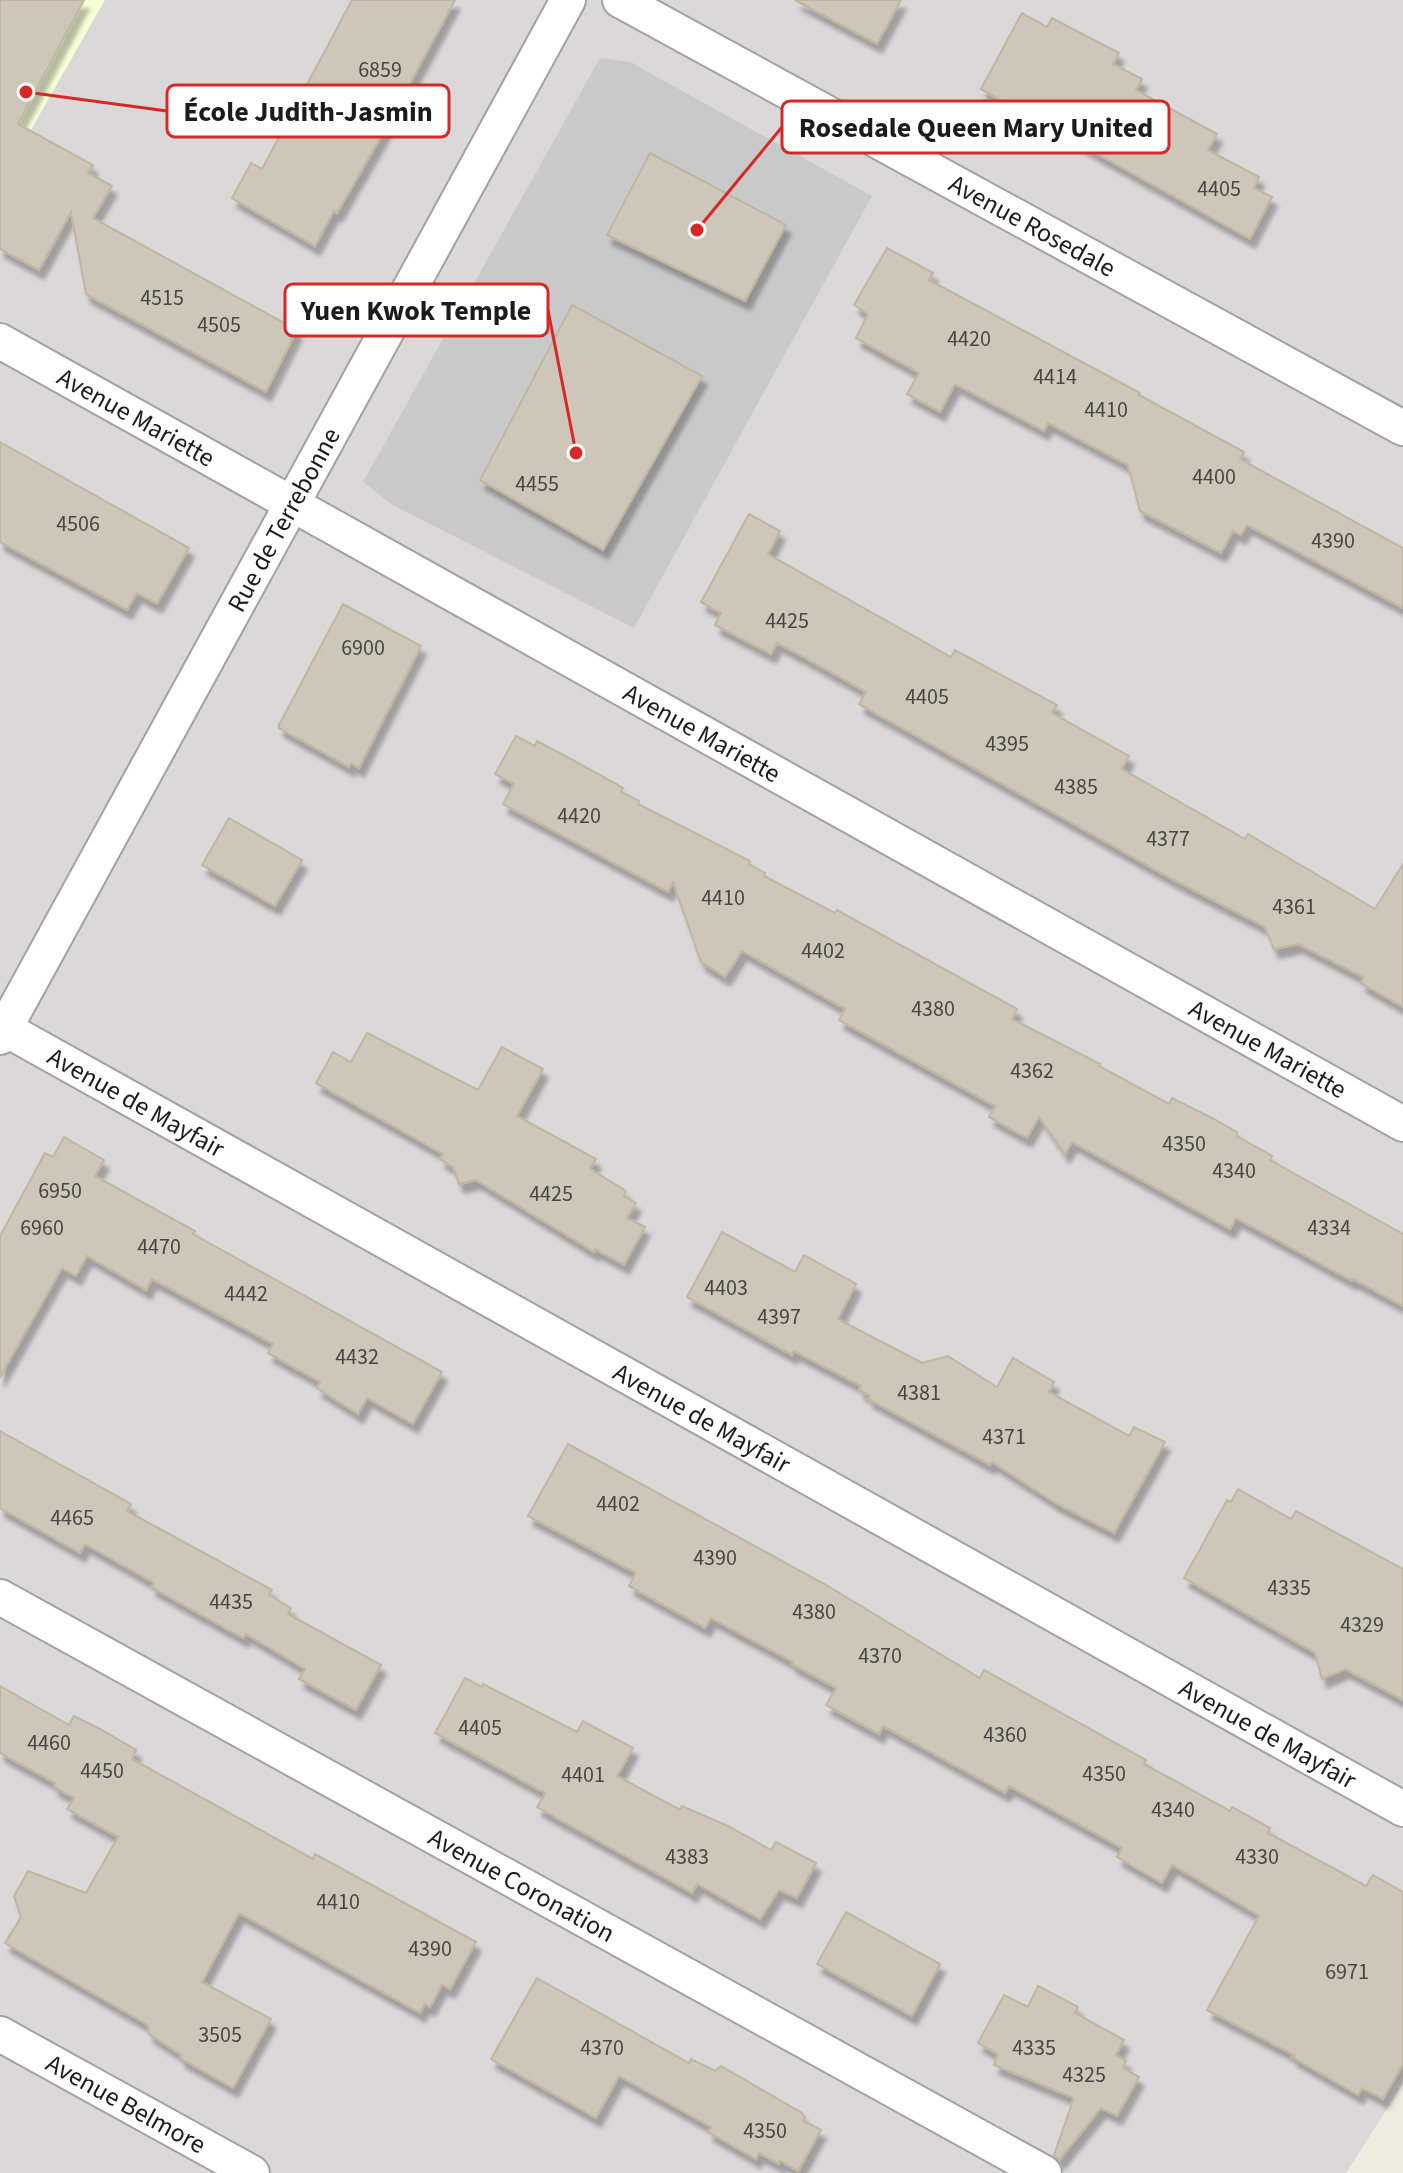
<svg xmlns="http://www.w3.org/2000/svg" width="1403" height="2173" font-family="'Source Sans 3',sans-serif">
<style>
.residential{fill:#dad8d8}
.education{fill:#f7ffd8}
.religious{fill:#c9c9c9}
.building{fill:#cec6b8;stroke:#c1b5a0;stroke-width:2;filter:url(#shadow)}
.lines{fill:none;stroke-linecap:round;stroke-linejoin:round}
.street-casing{stroke:#a2a2a2;stroke-width:38}
.street{stroke:#fff;stroke-width:34}
.labels{text-anchor:middle;dominant-baseline:central;stroke-width:8;stroke-linejoin:round;paint-order:stroke}
.number-label{font-size:22px;fill:#484642}
.street-label{font-size:26px;fill:#1b1b1b;stroke:#fff}
.leader{fill:none;stroke:#d62828;stroke-width:3}
.callout-dot{fill:#d62828;stroke:#fff;stroke-width:3}
.callout{fill:#fff;stroke:#d62828;stroke-width:3}
.callout-label{font-size:28px;text-anchor:middle;font-weight:bold;fill:#1b1b1b}
</style>
<defs>
<filter id="shadow"><feDropShadow dx="5" dy="9" stdDeviation="2" flood-color="#0004"/></filter>
</defs>
<rect width="100%" height="100%" fill="#eeecdf"/>
<path class="residential" d="M0 0H1403V2084L1346 2173H0Z"/>
<path class="education" d="M0 0H105L0 184Z"/>
<path class="religious" d="M600 58 630 62 872 196 634 628 393 505 363 482Z"/>
<g class="building">
<path d="M0 0H84L18 124 93 165 88 173 112 186 93 218 297 330 266 392 86 294 71 212 39 270 0 249Z"/>
<path d="M352 0H455L382 135 337 213 334 211 315 246 232 198 251 163 262 169Z"/>
<path d="M795 0H901L877 44Z"/>
<path d="M1022 13 1047 27 1052 18 1119 53 1113 64 1142 79 1136 90 1217 134 1208 150 1259 177 1254 188 1272 197 1250 239 981 89Z"/>
<path d="M650 153 786 225 745 301 607 235Z"/>
<path d="M887 248 933 273 929 280 1140 393 1139 395 1244 452 1240 459 1403 548V608L1247 525 1241 535 1233 531 1221 553 1181 532 1140 511 1128 465 1048 423 1044 431 955 384 940 412 907 394 919 373 856 338 868 314 854 305Z"/>
<path d="M572 305 702 376 603 550 480 480Z"/>
<path d="M0 442 189 548 157 604 137 593 127 610 0 542Z"/>
<path d="M749 514 780 531 768 554 951 657 955 650 1057 705 1052 713 1129 756 1122 769 1245 839 1248 834 1375 909 1403 864V1007L1361 983 1363 977 1298 944 1274 949 1265 927 1172 879 859 704 866 692 798 654 777 643 771 654 715 625 721 613 701 602Z"/>
<path d="M343 604 421 646 359 768 351 763 349 767 279 728V725Z"/>
<path d="M516 736 535 746 537 741 580 764 623 788 621 792 639 801 638 804 750 861 749 864 765 873 764 876 835 913 837 910 1017 1009 1012 1019 1100 1064 1099 1066 1169 1104 1172 1098 1212 1118 1237 1132V1136L1272 1156 1270 1160 1403 1234V1306L1353 1279 1352 1281 1236 1218 1230 1229 1072 1142 1065 1154 1039 1117 1027 1138 989 1117 995 1106 839 1020 845 1009 742 951 725 977 701 962 673 882 668 892 503 804 514 784 495 774Z"/>
<path d="M229 818 302 860 275 906 202 865Z"/>
<path d="M367 1033 478 1090 502 1047 543 1069 517 1116 596 1159 590 1169 626 1191 624 1196 636 1203 627 1218 645 1227 624 1265 595 1249 594 1252 476 1180 459 1184 453 1167 440 1159 443 1154 316 1083 333 1052 351 1062Z"/>
<path d="M64 1137 104 1160 95 1176 195 1231 193 1234 442 1372 413 1424 367 1398 358 1414 317 1388 320 1382 268 1353 273 1344 152 1279 146 1290 87 1256 76 1276 62 1268 0 1377V1236L45 1153 53 1157Z"/>
<path d="M722 1232 795 1272 804 1255 856 1284 838 1319 922 1363 948 1356 997 1387 1013 1358 1054 1382 1049 1392 1129 1436 1134 1427 1165 1442 1114 1533 1057 1504 992 1462 990 1465 868 1399 870 1396 859 1390 861 1386 794 1351 792 1355 687 1297Z"/>
<path d="M0 1431 131 1504 127 1511 272 1590 269 1595 291 1608 288 1614 381 1665 356 1710 299 1679 305 1669 246 1634 243 1638 151 1587 154 1583 85 1544 80 1553 0 1508Z"/>
<path d="M568 1444 828 1586 980 1678 984 1670 1146 1760 1144 1764 1230 1811 1232 1807 1270 1828 1268 1833 1366 1886 1373 1875 1403 1892V2064L1383 2099 1362 2088 1358 2095 1292 2057 1294 2055 1207 2010 1259 1916 1253 1912 1172 1865 1162 1883 1117 1857 1122 1848 1009 1786 1005 1793 883 1726 879 1734 826 1705 836 1688 792 1664 793 1662 711 1618 705 1628 629 1586 636 1573 528 1516Z"/>
<path d="M1238 1489 1291 1519 1296 1511 1403 1569V1700L1345 1669 1322 1679 1315 1653 1184 1578 1227 1500 1231 1502Z"/>
<path d="M465 1678 482 1687 483 1684 577 1732 583 1721 633 1748 617 1776 680 1810 682 1806 728 1826 771 1850 776 1842 816 1863 797 1898 779 1890 760 1919 697 1884 692 1893 537 1807 545 1793 435 1733Z"/>
<path d="M0 1686 69 1725 74 1716 100 1729 136 1750 132 1759 313 1859 315 1854 476 1942 450 1989 442 1985 430 2007 425 2004 420 2013 239 1913 202 1982 271 2019 233 2088 180 2058 181 2055 149 2034 148 2025 5 1943 21 1917 14 1896 28 1871 86 1893 118 1837 67 1809 74 1798 54 1787 55 1783 0 1753Z"/>
<path d="M846 1912 940 1964 912 2016 817 1964Z"/>
<path d="M537 1978 689 2063 691 2059 715 2071 721 2066 802 2113 805 2117 803 2121 821 2130 798 2171 780 2161 779 2164 759 2153 756 2159 708 2132 711 2127 619 2076 596 2118 491 2059Z"/>
<path d="M1038 1986 1078 2007 1075 2013 1124 2040 1116 2055 1126 2061 1123 2068 1139 2077 1117 2116 1101 2108 1059 2160 1054 2155 1074 2098 994 2065 998 2054 978 2043 1004 1995 1028 2007Z"/>
</g>
<g class="lines">
<defs>
<g id="street">
<path id="s1" d="M620 0 1403 428"/>
<path id="s2" d="M0 341 1403 1124"/>
<path id="s3" d="M0 1026 1403 1809"/>
<path id="s4" d="M0 1037 568 0"/>
<path id="s5" d="M0 1597 1044 2173"/>
<path id="s6" d="M0 2034 252 2173"/>
</g>
</defs>
<use href="#street" class="street-casing"/>
<use href="#street" class="street"/>
</g>
<g class="labels">
<g class="number-label">
<text x="380" y="70">6859</text>
<text x="1219" y="189">4405</text>
<text x="162" y="298">4515</text>
<text x="219" y="325">4505</text>
<text x="969" y="339">4420</text>
<text x="1055" y="377">4414</text>
<text x="1106" y="410">4410</text>
<text x="1214" y="477">4400</text>
<text x="537" y="484">4455</text>
<text x="78" y="524">4506</text>
<text x="1333" y="541">4390</text>
<text x="787" y="621">4425</text>
<text x="363" y="648">6900</text>
<text x="927" y="697">4405</text>
<text x="1007" y="744">4395</text>
<text x="1076" y="787">4385</text>
<text x="579" y="816">4420</text>
<text x="1168" y="839">4377</text>
<text x="723" y="898">4410</text>
<text x="1294" y="907">4361</text>
<text x="823" y="951">4402</text>
<text x="933" y="1009">4380</text>
<text x="1032" y="1071">4362</text>
<text x="1184" y="1144">4350</text>
<text x="1234" y="1171">4340</text>
<text x="60" y="1191">6950</text>
<text x="551" y="1194">4425</text>
<text x="42" y="1228">6960</text>
<text x="1329" y="1228">4334</text>
<text x="159" y="1247">4470</text>
<text x="726" y="1288">4403</text>
<text x="246" y="1294">4442</text>
<text x="779" y="1317">4397</text>
<text x="357" y="1357">4432</text>
<text x="919" y="1393">4381</text>
<text x="1004" y="1437">4371</text>
<text x="618" y="1504">4402</text>
<text x="72" y="1518">4465</text>
<text x="715" y="1558">4390</text>
<text x="1289" y="1588">4335</text>
<text x="231" y="1602">4435</text>
<text x="814" y="1612">4380</text>
<text x="1362" y="1625">4329</text>
<text x="880" y="1656">4370</text>
<text x="480" y="1728">4405</text>
<text x="1005" y="1735">4360</text>
<text x="49" y="1743">4460</text>
<text x="102" y="1771">4450</text>
<text x="1104" y="1774">4350</text>
<text x="583" y="1775">4401</text>
<text x="1173" y="1810">4340</text>
<text x="687" y="1857">4383</text>
<text x="1257" y="1857">4330</text>
<text x="338" y="1902">4410</text>
<text x="430" y="1949">4390</text>
<text x="1347" y="1972">6971</text>
<text x="220" y="2035">3505</text>
<text x="602" y="2048">4370</text>
<text x="1034" y="2048">4335</text>
<text x="1084" y="2075">4325</text>
<text x="765" y="2131">4350</text>
</g>
<g class="street-label">
<text stroke="none"><textPath href="#s1" startOffset="470">Avenue Rosedale</textPath></text>
<text stroke="none"><textPath href="#s2" startOffset="156">Avenue Mariette</textPath></text>
<text stroke="none"><textPath href="#s4" startOffset="590">Rue de Terrebonne</textPath></text>
<text stroke="none"><textPath href="#s2" startOffset="804">Avenue Mariette</textPath></text>
<text stroke="none"><textPath href="#s2" startOffset="1452">Avenue Mariette</textPath></text>
<text stroke="none"><textPath href="#s3" startOffset="156">Avenue de Mayfair</textPath></text>
<text stroke="none"><textPath href="#s3" startOffset="804">Avenue de Mayfair</textPath></text>
<text stroke="none"><textPath href="#s3" startOffset="1452">Avenue de Mayfair</textPath></text>
<text stroke="none"><textPath href="#s5" startOffset="596">Avenue Coronation</textPath></text>
<text stroke="none"><textPath href="#s6" startOffset="144">Avenue Belmore</textPath></text>
</g>
</g>
<path class="leader" d="M26 92L167 111M697 230L782 127M576 453L548 310"/>
<g class="callout-dot">
<circle cx="26" cy="92" r="8"/>
<circle cx="697" cy="230" r="8"/>
<circle cx="576" cy="453" r="8"/>
</g>
<g class="callout">
<rect x="167" y="85" width="282" height="52" rx="8"/>
<rect x="782" y="101" width="387" height="52" rx="8"/>
<rect x="285" y="284" width="263" height="52" rx="8"/>
</g>
<g class="callout-label">
<text x="308" y="121">École Judith-Jasmin</text>
<text x="976" y="137">Rosedale Queen Mary United</text>
<text x="416" y="320">Yuen Kwok Temple</text>
</g>
</svg>
